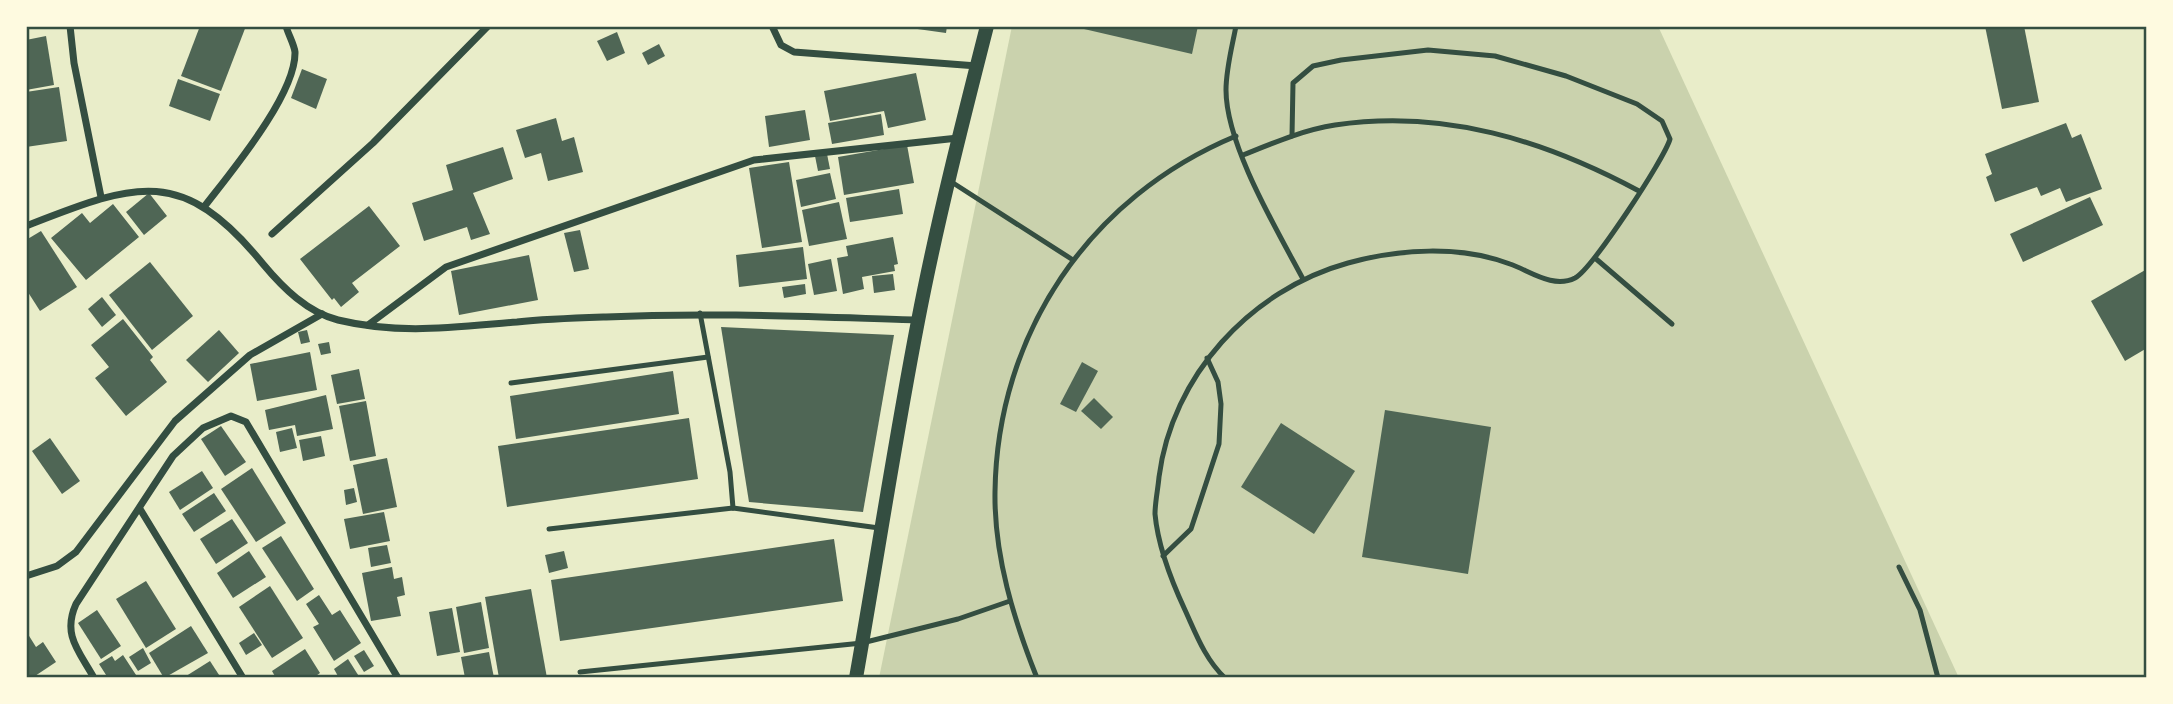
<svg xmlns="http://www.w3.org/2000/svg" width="2173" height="704" font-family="'PT Sans',sans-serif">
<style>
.green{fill:#cad2ad}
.building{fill:#4f6655}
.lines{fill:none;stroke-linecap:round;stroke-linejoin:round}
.service{stroke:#344e41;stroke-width:5}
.minor{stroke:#344e41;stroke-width:7}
.secondary{stroke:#344e41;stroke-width:14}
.neatline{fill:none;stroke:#344e41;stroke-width:2.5}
</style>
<rect width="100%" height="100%" fill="#e9edc9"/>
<path class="green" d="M1012 26H1658L1959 678H879Z"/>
<g class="building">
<path d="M200 26H246L221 91 181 76Z"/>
<path d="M896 26H947L946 33Z"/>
<path d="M1071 26H1198L1192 54Z"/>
<path d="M1985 26H2024L2039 102 2002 109Z"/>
<path d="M617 32 625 53 607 61 597 41Z"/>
<path d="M46 36 54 85 26 90V40Z"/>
<path d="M659 44 665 56 648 65 642 53Z"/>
<path d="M302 69 327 79 316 109 291 98Z"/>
<path d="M916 73 926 120 888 128 884 111 830 121 824 91Z"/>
<path d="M178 79 220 94 210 121 169 106Z"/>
<path d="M59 87 67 141 26 147V92Z"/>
<path d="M805 110 810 140 769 147 765 116Z"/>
<path d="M881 114 884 135 832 144 828 123Z"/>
<path d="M556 118 562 141 574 137 583 172 548 181 541 153 525 158 516 130Z"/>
<path d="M2066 123 2072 138 2081 134 2102 189 2066 202 2060 188 2041 196 2037 187 1995 202 1986 177 1992 174 1985 154Z"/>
<path d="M907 145 914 183 844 195 838 157Z"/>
<path d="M503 147 513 179 473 193 490 234 471 240 467 227 424 241 412 203 453 190 446 165Z"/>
<path d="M827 154 830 169 818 171 815 156Z"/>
<path d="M789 162 802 242 762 248 749 168Z"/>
<path d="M830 173 836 199 801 207 796 180Z"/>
<path d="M899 189 903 214 850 222 846 198Z"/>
<path d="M149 193 167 216 144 235 126 212Z"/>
<path d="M2090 197 2103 225 2023 262 2010 234Z"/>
<path d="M839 202 847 239 809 246 802 210Z"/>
<path d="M113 204 139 237 86 280 51 238 82 213 90 223Z"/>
<path d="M369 206 400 246 352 283 359 292 341 307 334 298 332 300 300 259Z"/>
<path d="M580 230 589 269 574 272 564 233Z"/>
<path d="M41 231 77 287 40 311 26 289V240Z"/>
<path d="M893 237 898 264 894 265 895 271 862 277 864 289 843 294 837 258 848 256 846 246Z"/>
<path d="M803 247 807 279 739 287 736 255Z"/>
<path d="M529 255 538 300 459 315 451 271Z"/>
<path d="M831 259 837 291 814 295 808 264Z"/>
<path d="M150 262 193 316 152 350 109 295Z"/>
<path d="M2147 269V348L2125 361 2091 301Z"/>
<path d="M893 274 895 290 874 293 872 276Z"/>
<path d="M805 284 806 294 784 298 782 287Z"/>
<path d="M102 297 116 315 102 327 88 309Z"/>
<path d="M123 319 153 357 150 360 167 382 126 416 95 378 109 367 91 345Z"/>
<path d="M721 327 894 335 863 512 749 502Z"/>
<path d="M219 330 239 353 208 382 186 360Z"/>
<path d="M307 330 310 342 301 344 298 332Z"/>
<path d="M329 342 331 353 321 355 318 344Z"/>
<path d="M310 352 317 390 257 401 250 364Z"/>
<path d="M1082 362 1098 371 1076 412 1060 404Z"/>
<path d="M359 369 365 399 337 404 331 375Z"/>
<path d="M673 371 679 414 516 439 510 396Z"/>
<path d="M326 395 333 429 297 436 295 425 269 430 265 410Z"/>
<path d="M1094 398 1113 417 1101 429 1081 411Z"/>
<path d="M366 401 376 456 350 461 339 406Z"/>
<path d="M1385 410 1491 427 1468 574 1362 557Z"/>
<path d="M689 418 698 479 507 507 498 446Z"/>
<path d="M1281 423 1355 471 1314 534 1241 487Z"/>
<path d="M221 426 246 462 225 476 201 439Z"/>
<path d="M292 428 297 448 280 452 276 432Z"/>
<path d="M321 436 325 456 303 461 299 440Z"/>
<path d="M50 438 80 481 62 494 32 451Z"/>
<path d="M387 458 397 507 363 514 353 465Z"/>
<path d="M252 468 286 523 256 542 221 489Z"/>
<path d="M202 471 213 488 180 510 169 492Z"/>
<path d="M354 488 357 502 346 505 344 490Z"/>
<path d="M214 493 226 511 194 532 182 514Z"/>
<path d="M384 512 390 541 350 549 344 519Z"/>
<path d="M232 519 248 543 216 564 200 539Z"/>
<path d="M281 536 314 589 297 601 262 548Z"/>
<path d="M834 539 843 601 560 641 551 580Z"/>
<path d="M387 545 391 563 371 567 368 548Z"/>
<path d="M249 551 266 577 233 598 217 573Z"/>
<path d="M564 551 568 568 549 573 545 555Z"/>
<path d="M392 567 394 579 402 577 405 595 397 597 401 616 371 621 362 573Z"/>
<path d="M146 581 176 629 146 648 116 599Z"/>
<path d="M270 586 303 638 272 658 239 607Z"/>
<path d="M531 589 547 678H499L485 597Z"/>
<path d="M319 595 332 615 340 610 361 643 334 661 313 627 319 624 306 604Z"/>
<path d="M481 602 489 648 464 653 456 607Z"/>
<path d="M452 608 460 652 437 656 429 612Z"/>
<path d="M97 610 121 646 101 659 78 623Z"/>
<path d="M191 626 208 653 164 678 149 653Z"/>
<path d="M26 631 36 647 43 642 56 662 32 678H26Z"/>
<path d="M254 633 262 645 246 655 239 643Z"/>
<path d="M143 648 151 663 138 671 129 657Z"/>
<path d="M305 649 320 673 313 678H276L272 671Z"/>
<path d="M364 650 374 666 364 672 354 656Z"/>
<path d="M489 652 494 678H465L461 657Z"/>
<path d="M123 655 138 678H108L99 664 112 656 115 661Z"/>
<path d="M348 659 360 678H339L334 669Z"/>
<path d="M210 661 221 678H183Z"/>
</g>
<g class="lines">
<g class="service">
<path d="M1236 26C1232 47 1226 69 1226 90 1226 145 1277 230 1303 279"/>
<path d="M1243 155C1273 143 1303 130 1335 125 1444 109 1544 140 1639 191"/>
<path d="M950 181 1073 260"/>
<path d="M1595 258 1672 324"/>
<path d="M700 313 730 472 733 508"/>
<path d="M511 383 708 357"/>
<path d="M549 529 733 508 879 528"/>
<path d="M1163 556 1191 529 1219 444 1221 404 1218 382 1207 358"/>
<path d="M1899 567 1920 610 1938 678"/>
<path d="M580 672 862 643 958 619 1010 601"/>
<path d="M1037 678C1014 620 994 556 995 492 997 334 1089 197 1236 136"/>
<path d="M1225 678C1205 659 1196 634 1185 610 1171 580 1158 547 1155 514 1155 502 1158 489 1159 477 1172 376 1250 290 1348 263 1398 249 1460 245 1510 264 1530 271 1553 289 1575 278 1592 269 1665 158 1670 139L1662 121 1637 104 1566 76 1495 56 1428 50 1341 60 1313 66 1293 83 1292 136"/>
</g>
<g class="minor">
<path d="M70 26 74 63 101 197"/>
<path d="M772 26 781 45 794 52 977 66"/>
<path d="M204 207C230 173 296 95 295 52 294 44 288 34 286 26"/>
<path d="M26 226C134 184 181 163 263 264 283 288 307 312 338 320 400 335 455 327 517 322 546 319 577 318 606 317 711 312 814 317 918 320"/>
<path d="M272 234 373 143 488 26"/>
<path d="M368 325 446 267 754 160 958 138"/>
<path d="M140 509 243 678"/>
<path d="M26 576 57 566 76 552 175 421 250 355 322 314"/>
<path d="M94 678C79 651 62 635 76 604L173 456 203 428 231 416 246 422 398 678"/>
</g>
<path class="secondary" d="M856 678C877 559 895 440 918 321 937 222 962 124 987 26"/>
</g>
<rect width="2173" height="704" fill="none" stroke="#fefae0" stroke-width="56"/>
<rect x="28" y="28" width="2117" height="648" class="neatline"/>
</svg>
